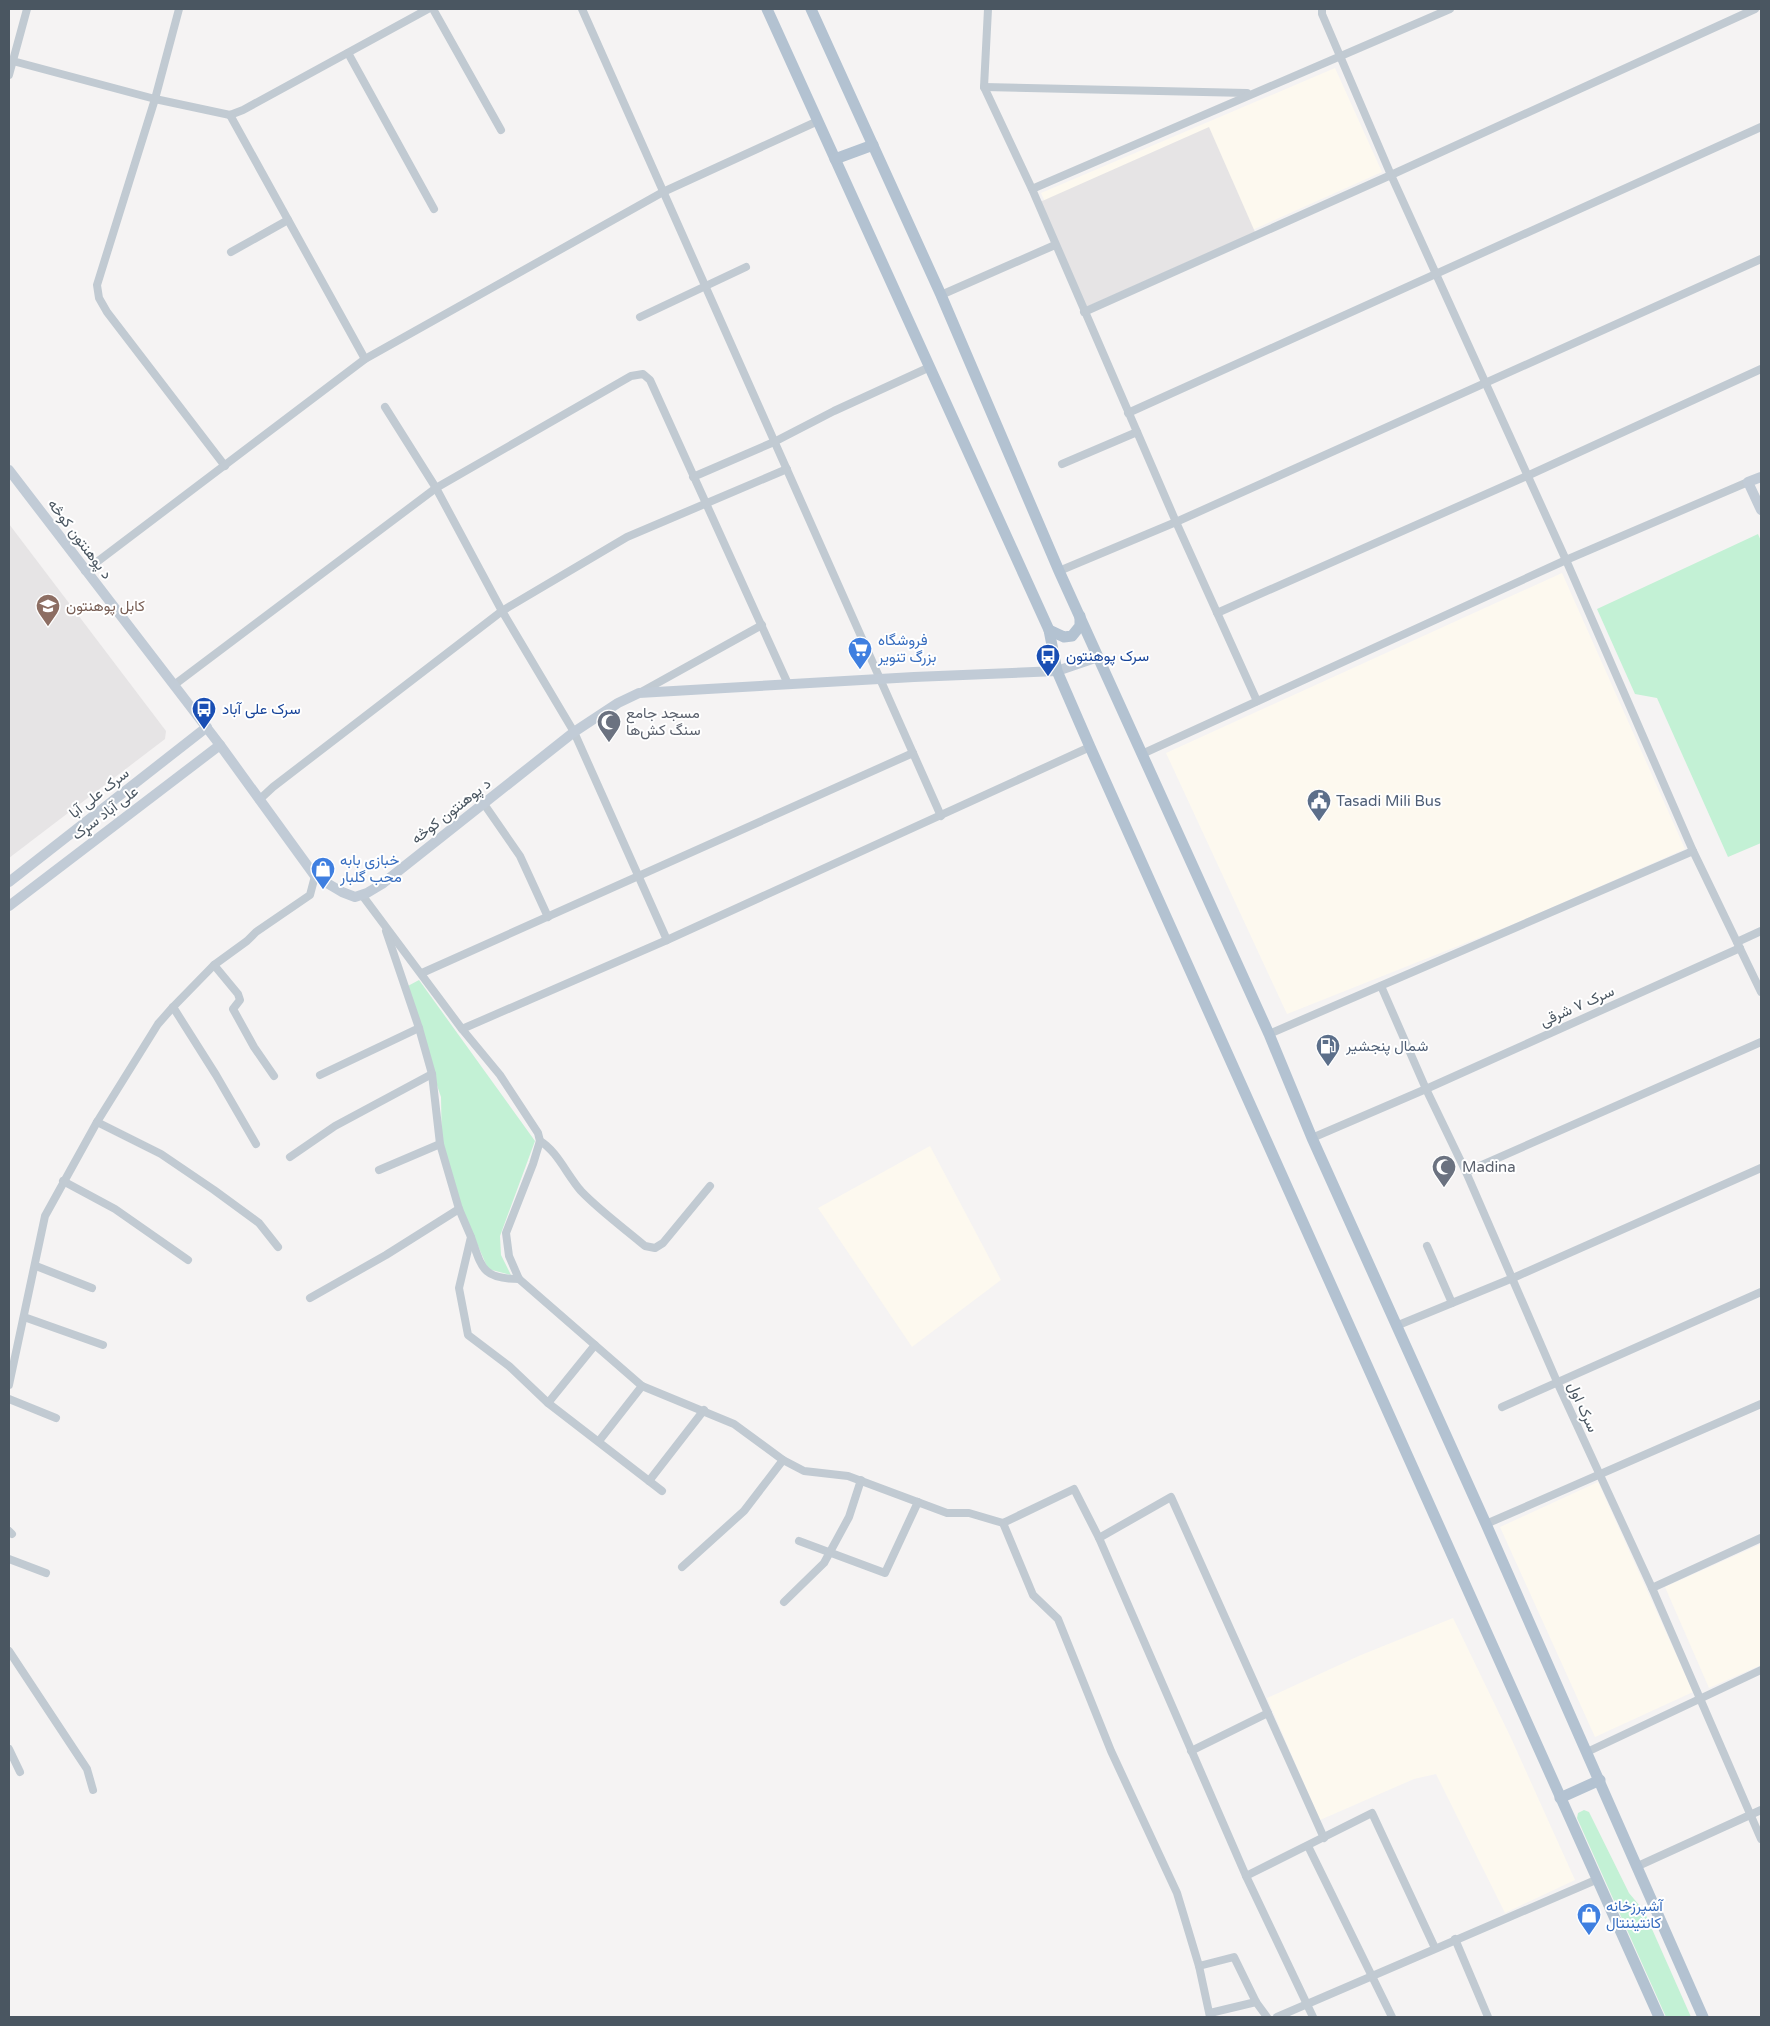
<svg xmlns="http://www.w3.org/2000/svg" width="1770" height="2026" font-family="'Varela Round',Vazirmatn,sans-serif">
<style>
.commercial{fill:#fdf9ef}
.education{fill:#e6e4e5}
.green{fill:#c3f1d5}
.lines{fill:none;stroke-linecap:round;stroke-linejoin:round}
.street{stroke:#c1cad2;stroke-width:8}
.secondary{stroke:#c1cbd6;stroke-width:10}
.primary{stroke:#b3c2d1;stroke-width:11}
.labels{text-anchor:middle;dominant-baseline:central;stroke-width:4;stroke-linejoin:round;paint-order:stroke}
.street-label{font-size:15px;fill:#4a5661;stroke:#fff}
.education-label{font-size:15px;fill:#785e54;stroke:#fff;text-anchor:start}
.shop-label{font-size:15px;fill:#366cbe;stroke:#fff;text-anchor:start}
.transit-label{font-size:15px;fill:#164399;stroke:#fff;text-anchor:start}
.worship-label{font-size:15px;fill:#5b616d;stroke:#fff;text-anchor:start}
.service-label{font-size:15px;fill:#4e5e75;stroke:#fff;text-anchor:start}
</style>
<rect width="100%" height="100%" fill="#f5f3f3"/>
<g class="commercial">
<path d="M1335 68 1382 172 1091 302 1041 193Z"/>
<path d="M1562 573 1685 849 1516 923 1287 1014 1166 753Z"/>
<path d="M930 1146 1001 1280 912 1347 818 1208Z"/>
<path d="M1598 1482 1693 1692 1595 1737 1500 1527Z"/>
<path d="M1761 1544V1665L1709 1688 1665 1587Z"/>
<path d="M1453 1618 1511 1738 1575 1880 1505 1913 1436 1774 1414 1779 1320 1820 1267 1698 1361 1655Z"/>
</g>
<g class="education">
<path d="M1209 127 1255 232 1086 307 1040 202Z"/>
<path d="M9 524 166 731 165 739 9 858Z"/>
</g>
<g class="green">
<path d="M1758 534 1761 541V843L1728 857 1657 698 1635 694 1597 609Z"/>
<path d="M419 980 535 1141 500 1236 501 1255 511 1275 488 1269 463 1211 442 1150 441 1097 413 1015 406 987Z"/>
<path d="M1584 1810 1589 1812 1629 1893 1644 1911 1691 2017H1666L1577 1818 1578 1813Z"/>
</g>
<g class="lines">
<g class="street">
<path d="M179 9 155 99 97 285 99 298 107 312 225 466"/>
<path d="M433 9 501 130"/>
<path d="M582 9 941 816"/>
<path d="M988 9 984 87 1032 189 1176 522 1257 701"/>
<path d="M1322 9V14L1391 175 1566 560 1693 851 1761 992"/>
<path d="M348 53 434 209"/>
<path d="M9 60 155 99 230 115 243 110 428 9"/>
<path d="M9 75 27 9"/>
<path d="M984 87 1247 93"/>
<path d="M230 115 365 359"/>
<path d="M1032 189 1450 9"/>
<path d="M231 252 288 220"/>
<path d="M941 295 1055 245"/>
<path d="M1084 312 1391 175 1755 9"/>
<path d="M640 317 746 267"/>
<path d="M385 407 436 488 502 611 574 732 667 940"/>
<path d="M1128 413 1761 127"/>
<path d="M1062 464 1137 432"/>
<path d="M693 477 774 442 834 411 930 367"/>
<path d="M85 571 365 359 663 192 818 121"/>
<path d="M1059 571 1176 522 1761 259"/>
<path d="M1217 613 1527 476 1761 369"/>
<path d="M174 685 436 488 631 376 643 374 650 380 788 684"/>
<path d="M643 691 762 625"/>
<path d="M1142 754 1566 560 1748 482"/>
<path d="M259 800 273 787 502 611 627 537 787 469"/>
<path d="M484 804 520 856 548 917"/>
<path d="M362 895 462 1029 500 1075 538 1133 540 1141 533 1164 506 1233 509 1256 519 1279 642 1386 734 1424 783 1460 804 1471 848 1476 947 1513H969L1003 1523 1074 1489 1099 1538 1246 1876 1313 2017"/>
<path d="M386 931 419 1028 432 1074 440 1144 459 1209 471 1237 459 1288 468 1335 509 1366 548 1403 662 1491"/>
<path d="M1737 942 1761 931"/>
<path d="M214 965 238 994 240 1000 233 1009 254 1047 274 1076"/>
<path d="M422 973 913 753"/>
<path d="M1381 986 1426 1089 1466 1172 1558 1384 1652 1588 1761 1839"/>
<path d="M173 1007 216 1075 256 1144"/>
<path d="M462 1029 667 940 1090 747"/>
<path d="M1269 1034 1693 851"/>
<path d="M320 1075 419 1028"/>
<path d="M97 1122 161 1154 214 1190 259 1223 278 1247"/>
<path d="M1312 1138 1426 1089 1740 948"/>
<path d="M540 1141C557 1151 567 1175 581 1191 600 1211 624 1228 645 1246L655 1248 663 1243 710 1186"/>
<path d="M290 1157 335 1126 432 1074"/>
<path d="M379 1170 440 1144"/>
<path d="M1466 1172 1761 1042"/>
<path d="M63 1181 115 1209 188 1260"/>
<path d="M471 1237C482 1268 482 1279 519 1279"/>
<path d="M1427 1246 1452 1303"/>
<path d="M36 1266 92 1288"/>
<path d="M310 1298 386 1255 459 1209"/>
<path d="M24 1317 103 1345"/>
<path d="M1396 1326 1513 1278 1761 1168"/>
<path d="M9 1385 45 1216 97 1122 158 1024 173 1007 214 965 247 941 256 932 310 895 315 876"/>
<path d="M9 1399 56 1418"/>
<path d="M548 1403 595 1345"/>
<path d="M1502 1407 1761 1292"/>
<path d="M599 1441 642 1386"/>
<path d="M649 1481 704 1410"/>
<path d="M1003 1523 1033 1595 1058 1619 1111 1751 1177 1893 1199 1966 1210 2017"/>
<path d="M1486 1524 1761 1404"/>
<path d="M9 1531 12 1534"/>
<path d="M1099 1538 1171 1497 1324 1838"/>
<path d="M799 1541 885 1573 918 1502"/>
<path d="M9 1559 46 1573"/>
<path d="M682 1567 744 1511 783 1460"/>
<path d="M1652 1588 1761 1538"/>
<path d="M784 1602 824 1563 849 1517 861 1480"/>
<path d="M9 1651 87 1769 93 1790"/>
<path d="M9 1749 20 1772"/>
<path d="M1191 1751 1268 1713"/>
<path d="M1587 1752 1761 1670"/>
<path d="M1308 1846 1392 2017"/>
<path d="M1638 1866 1761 1810"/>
<path d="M1246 1876 1372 1813 1435 1948"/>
<path d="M1455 1939 1488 2017"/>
<path d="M1199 1966 1234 1957 1256 2002 1267 2017"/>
<path d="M1210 2013 1256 2002"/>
<path d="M1277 2017 1598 1879"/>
</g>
<g class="secondary">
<path d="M9 470 220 745 315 876 342 892 355 897 367 893 382 884 574 732 618 703 639 693 914 677 1057 671 1098 657"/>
<path d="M1761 477 1748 482 1761 510"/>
<path d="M9 882 207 727"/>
<path d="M9 906 220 745"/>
</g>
<g class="primary">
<path d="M767 9 1049 630 1057 671 1090 747 1659 2017"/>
<path d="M811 9 941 295 1059 571 1269 1034 1312 1138 1486 1524 1703 2017"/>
<path d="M835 159 873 145"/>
<path d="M1049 630 1064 637 1072 636 1080 626V616"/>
<path d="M1560 1798 1600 1780"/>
</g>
</g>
<defs>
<symbol id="university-pin" viewBox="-11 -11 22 30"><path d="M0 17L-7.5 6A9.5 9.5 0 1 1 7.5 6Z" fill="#8d6e63" stroke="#fff"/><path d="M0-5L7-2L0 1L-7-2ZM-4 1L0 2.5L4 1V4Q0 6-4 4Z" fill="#fff"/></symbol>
<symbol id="supermarket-pin" viewBox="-11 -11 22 30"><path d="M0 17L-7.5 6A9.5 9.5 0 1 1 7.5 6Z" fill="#3f7fe0" stroke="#fff"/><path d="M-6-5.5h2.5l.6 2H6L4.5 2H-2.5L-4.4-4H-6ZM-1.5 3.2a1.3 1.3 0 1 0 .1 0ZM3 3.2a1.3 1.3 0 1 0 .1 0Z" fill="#fff"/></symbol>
<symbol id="bus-pin" viewBox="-11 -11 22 30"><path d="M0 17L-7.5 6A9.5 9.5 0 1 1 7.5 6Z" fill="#1a4fb4" stroke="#fff"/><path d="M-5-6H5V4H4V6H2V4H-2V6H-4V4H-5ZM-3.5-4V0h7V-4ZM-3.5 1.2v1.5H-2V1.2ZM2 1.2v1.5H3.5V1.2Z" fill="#fff"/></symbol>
<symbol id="mosque-pin" viewBox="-11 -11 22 30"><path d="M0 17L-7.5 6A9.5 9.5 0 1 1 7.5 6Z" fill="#6b7280" stroke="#fff"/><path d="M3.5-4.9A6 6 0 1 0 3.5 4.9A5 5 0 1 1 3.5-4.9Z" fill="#fff"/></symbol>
<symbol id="civic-pin" viewBox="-11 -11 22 30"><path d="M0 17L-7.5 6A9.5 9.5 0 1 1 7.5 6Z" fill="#5c6f8a" stroke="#fff"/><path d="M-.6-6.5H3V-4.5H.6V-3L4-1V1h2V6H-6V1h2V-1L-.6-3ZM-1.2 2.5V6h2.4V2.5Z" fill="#fff"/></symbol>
<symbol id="shop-pin" viewBox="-11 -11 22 30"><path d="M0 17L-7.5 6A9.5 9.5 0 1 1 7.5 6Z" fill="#3f7fe0" stroke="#fff"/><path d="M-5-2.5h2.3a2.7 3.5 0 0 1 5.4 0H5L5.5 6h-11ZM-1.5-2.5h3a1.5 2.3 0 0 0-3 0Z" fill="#fff"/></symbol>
<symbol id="fuel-pin" viewBox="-11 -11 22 30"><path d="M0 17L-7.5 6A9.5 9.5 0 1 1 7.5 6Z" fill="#5c6f8a" stroke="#fff"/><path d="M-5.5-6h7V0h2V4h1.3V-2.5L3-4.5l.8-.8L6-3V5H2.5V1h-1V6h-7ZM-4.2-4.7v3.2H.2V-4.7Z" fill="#fff"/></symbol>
</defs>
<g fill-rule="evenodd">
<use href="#university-pin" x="34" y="592" width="28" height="38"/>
<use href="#supermarket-pin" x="846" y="635" width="28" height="38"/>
<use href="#bus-pin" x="1034" y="642" width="28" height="38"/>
<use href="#bus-pin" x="190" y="695" width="28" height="38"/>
<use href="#mosque-pin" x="595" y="708" width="28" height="38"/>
<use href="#civic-pin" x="1305" y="787" width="28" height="38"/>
<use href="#shop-pin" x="309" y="855" width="28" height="38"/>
<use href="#fuel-pin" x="1314" y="1032" width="28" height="38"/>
<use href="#mosque-pin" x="1430" y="1153" width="28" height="38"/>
<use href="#shop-pin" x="1575" y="1901" width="28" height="38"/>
</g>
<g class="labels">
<g class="street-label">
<text transform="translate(80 539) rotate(53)">د پوهنتون کوڅه</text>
<text transform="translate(99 793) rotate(-38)">سرک علی آبا</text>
<text transform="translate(451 811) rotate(-38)">د پوهنتون کوڅه</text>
<text transform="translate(105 813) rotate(-37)">علی آباد سړک</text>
<text transform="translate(1577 1006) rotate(-24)">سرک ۷ شرقی</text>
<text transform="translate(1583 1407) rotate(66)">سرک‌ اول</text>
</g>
<g class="education-label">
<text x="66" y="606">کابل پوهنتون</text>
</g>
<g class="shop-label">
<text x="878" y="640">فروشگاه<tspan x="878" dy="17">بزرگ تنویر</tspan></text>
<text x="340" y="860">خبازی بابه<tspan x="340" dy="17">محب گلبار</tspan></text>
<text x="1606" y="1906">آشپرزخانه<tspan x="1606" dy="17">کانتیننتال</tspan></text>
</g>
<g class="transit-label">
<text x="1066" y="656">سرک پوهنتون</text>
<text x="222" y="709">سرک علی آباد</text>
</g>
<g class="worship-label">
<text x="626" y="713">مسجد جامع<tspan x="626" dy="17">سنگ کش‌ها</tspan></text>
<text x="1462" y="1167">Madina</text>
</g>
<g class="service-label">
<text x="1336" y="801">Tasadi Mili Bus</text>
<text x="1346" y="1046">شمال پنجشیر</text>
</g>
</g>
<rect width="1770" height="2026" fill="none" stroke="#4a5661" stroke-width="20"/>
</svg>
